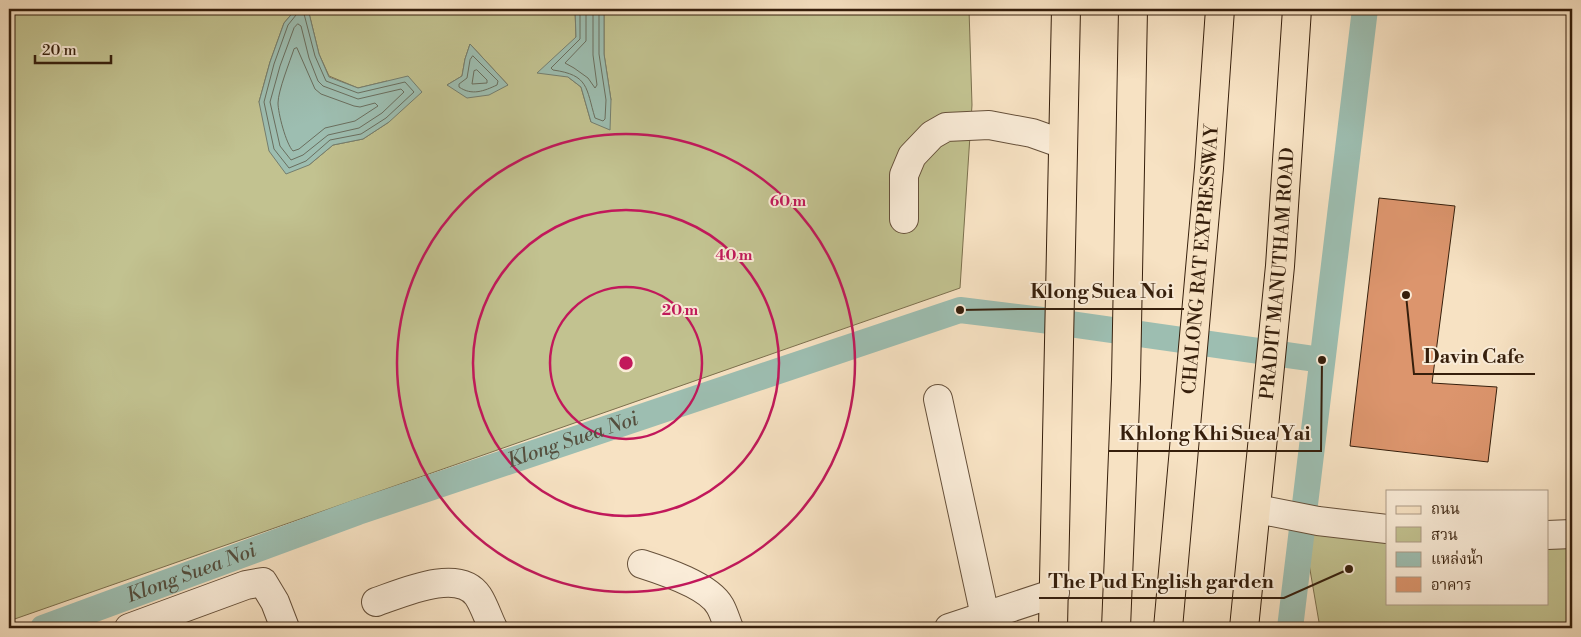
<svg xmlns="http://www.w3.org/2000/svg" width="1581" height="637" font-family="'Libre Bodoni','Noto Serif Thai',serif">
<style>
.green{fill:#c2c290;stroke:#7c704e;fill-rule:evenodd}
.water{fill:#9dbeb1;stroke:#747e6f}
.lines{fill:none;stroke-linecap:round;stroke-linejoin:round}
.shore{stroke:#6a6e5e;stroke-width:1}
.canal{stroke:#9dbeb1;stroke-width:26}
.building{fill:#dc956d;stroke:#361f0c}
.minor-casing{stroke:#66503a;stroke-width:30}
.major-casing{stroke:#361f0c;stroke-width:30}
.highway-casing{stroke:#361f0c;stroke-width:30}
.minor{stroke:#faecd8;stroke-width:28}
.major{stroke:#f7e2c3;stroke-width:28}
.highway{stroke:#f7e2c3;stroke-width:28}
.ring{fill:none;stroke:#c2185b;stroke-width:2.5}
.labels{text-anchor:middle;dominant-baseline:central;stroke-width:4;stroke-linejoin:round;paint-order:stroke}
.street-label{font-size:19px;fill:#361f0c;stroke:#faecd8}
.water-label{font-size:20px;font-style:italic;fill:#554f3e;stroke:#faecd8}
.centre{fill:#c2185b;stroke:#faecd8;stroke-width:2.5}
.ring-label{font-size:15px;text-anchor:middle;font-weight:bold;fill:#c2185b;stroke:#faecd8;stroke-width:4;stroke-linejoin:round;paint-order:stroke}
.leader{fill:none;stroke:#361f0c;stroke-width:2}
.callout-dot{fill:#361f0c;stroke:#faecd8;stroke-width:2}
.callout-label{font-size:20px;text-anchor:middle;font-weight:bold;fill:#361f0c;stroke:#faecd8;stroke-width:4;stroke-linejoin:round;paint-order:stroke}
</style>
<rect width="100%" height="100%" fill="#f7e2c3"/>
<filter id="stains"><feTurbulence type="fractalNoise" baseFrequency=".004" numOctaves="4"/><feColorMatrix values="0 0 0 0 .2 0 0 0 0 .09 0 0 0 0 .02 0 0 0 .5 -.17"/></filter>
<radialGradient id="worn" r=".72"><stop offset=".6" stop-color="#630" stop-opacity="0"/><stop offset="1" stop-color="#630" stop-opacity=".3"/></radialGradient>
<g class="green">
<path d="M9 9H296L284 23 270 62 259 102 309 165 333 145 363 139 389 122 387 81 358 88 329 76 319 54 308 9H575L576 37 568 77 581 87 591 122 611 100 604 54V9H969L972 105 960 288 9 621ZM470 44 508 85H447L462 76 465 59Z"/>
<path d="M1303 529 1387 531V603H1547V535L1572 534V628H1320Z"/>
</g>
<g class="water">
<path d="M296 9H308L319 54 329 77 358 88 408 76 422 92 389 122 363 139 333 145 309 165 286 174 269 151 259 102 270 62 284 23Z"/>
<path d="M575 9H604V54L611 100 610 130 591 122 581 87 568 77 537 73 576 37Z"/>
<path d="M470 44 508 85 489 95 467 98 447 85 462 76 465 59Z"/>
</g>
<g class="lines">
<g class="shore">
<path d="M299 9 300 10 288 25 274 64 264 102 274 149 289 168 306 161 330 140 361 134 386 118 414 92 405 82 358 93 326 81 315 56 303 10 304 9"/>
<path d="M580 9V39L551 68 553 70C589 75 586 88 595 118L603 121 605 119 606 100 599 54V9"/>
<path d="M586 9V41L565 63 574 68 588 78 595 88 597 85 593 55V9"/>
<path d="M298 24 301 26 309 58 318 81 323 86 358 99 401 89 404 92 382 113 359 128 328 135 303 155 291 160 280 146 270 102 280 66 294 28Z"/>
<path d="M297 48 315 89 321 94 354 106 360 107 375 103 378 106 355 121 325 128 299 149 293 151C286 144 278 113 278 103 278 91 290 61 294 49Z"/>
<path d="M473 56 498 81 497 85C484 91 472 96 459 87V84L467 78 470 60Z"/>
<path d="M477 70 487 80V83L472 84 474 71Z"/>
</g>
<g class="canal">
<path id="s1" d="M43 628 358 512 960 310 1042 320 1322 360"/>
<path d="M1290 628 1365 9"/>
</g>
</g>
<path class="building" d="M1379 198 1455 206 1432 383 1497 387 1488 462 1350 446Z"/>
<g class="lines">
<defs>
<g id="minor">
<path d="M904 219V175L912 156 932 135 946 127 989 125 1032 133 1063 144"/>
<path d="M938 399 985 616"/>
<path d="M1257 509 1318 521 1387 529"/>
<path d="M1547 535 1572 534"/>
<path d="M642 564C664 571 709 586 720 606 724 613 726 621 729 628"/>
<path d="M376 602C402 593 459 567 478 596 484 605 488 618 493 628"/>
<path d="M129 628 246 585 263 582 275 602 285 628"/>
<path d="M949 628 1055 593"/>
</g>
<g id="major">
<path d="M1053 628 1066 9"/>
<path id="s2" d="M1244 628 1280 266 1297 9"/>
</g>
<g id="highway">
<path d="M1116 628 1126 379 1133 9"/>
<path id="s3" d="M1168 628 1209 168 1220 9"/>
</g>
</defs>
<use href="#minor" class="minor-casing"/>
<use href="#major" class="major-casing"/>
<use href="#highway" class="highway-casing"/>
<use href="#minor" class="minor"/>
<use href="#major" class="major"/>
<use href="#highway" class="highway"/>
</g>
<g class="ring">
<circle cx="626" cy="363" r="76"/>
<circle cx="626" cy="363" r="153"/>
<circle cx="626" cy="363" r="229"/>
</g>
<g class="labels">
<g class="street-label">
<text stroke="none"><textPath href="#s3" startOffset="370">CHALONG RAT EXPRESSWAY</textPath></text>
<text stroke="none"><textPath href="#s2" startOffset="356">PRADIT MANUTHAM ROAD</textPath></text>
</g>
<g class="water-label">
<text stroke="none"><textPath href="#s1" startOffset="562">Klong Suea Noi</textPath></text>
<text stroke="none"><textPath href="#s1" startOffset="158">Klong Suea Noi</textPath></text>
</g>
</g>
<circle cx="626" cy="363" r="8" class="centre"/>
<g class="ring-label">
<text x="788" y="206">60 m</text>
<text x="734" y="260">40 m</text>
<text x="680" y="315">20 m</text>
</g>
<path class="leader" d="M960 310L1020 309H1184M1406 295L1414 374H1535M1322 360L1321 451H1109M1349 569L1284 598H1039"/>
<g class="callout-dot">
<circle cx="960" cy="310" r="5"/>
<circle cx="1406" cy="295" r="5"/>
<circle cx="1322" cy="360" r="5"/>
<circle cx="1349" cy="569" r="5"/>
</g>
<g class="callout-label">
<text x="1102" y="298">Klong Suea Noi</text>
<text x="1474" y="363">Davin Cafe</text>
<text x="1215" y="440">Khlong Khi Suea Yai</text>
<text x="1161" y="588">The Pud English garden</text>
</g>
<rect width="1581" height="637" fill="none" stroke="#f7e2c3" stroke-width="30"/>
<rect x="10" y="10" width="1561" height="617" fill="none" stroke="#361f0c" stroke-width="2.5"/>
<rect x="15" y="15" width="1551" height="607" fill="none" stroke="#361f0c"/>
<rect x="1386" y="490" width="162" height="115" fill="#faecd8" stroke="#ac9a86"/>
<rect x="1396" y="506" width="25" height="8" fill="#f7e2c3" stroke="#ac9a86"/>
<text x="1431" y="514" font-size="15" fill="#361f0c">ถนน</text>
<rect x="1396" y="527" width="25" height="15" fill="#c2c290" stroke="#ac9a86"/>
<text x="1431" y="540" font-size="15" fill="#361f0c">สวน</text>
<rect x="1396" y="552" width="25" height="15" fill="#9dbeb1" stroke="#ac9a86"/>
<text x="1431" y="564" font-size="15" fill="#361f0c">แหล่งน้ำ</text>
<rect x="1396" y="577" width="25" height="15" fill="#dc956d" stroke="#ac9a86"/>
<text x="1431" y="590" font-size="15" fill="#361f0c">อาคาร</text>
<path d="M35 55v8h76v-8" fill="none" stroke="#361f0c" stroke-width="2.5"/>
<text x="42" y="55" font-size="15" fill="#361f0c" stroke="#faecd8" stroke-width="4" paint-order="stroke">20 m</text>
<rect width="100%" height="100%" filter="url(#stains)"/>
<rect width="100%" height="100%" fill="url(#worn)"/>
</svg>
